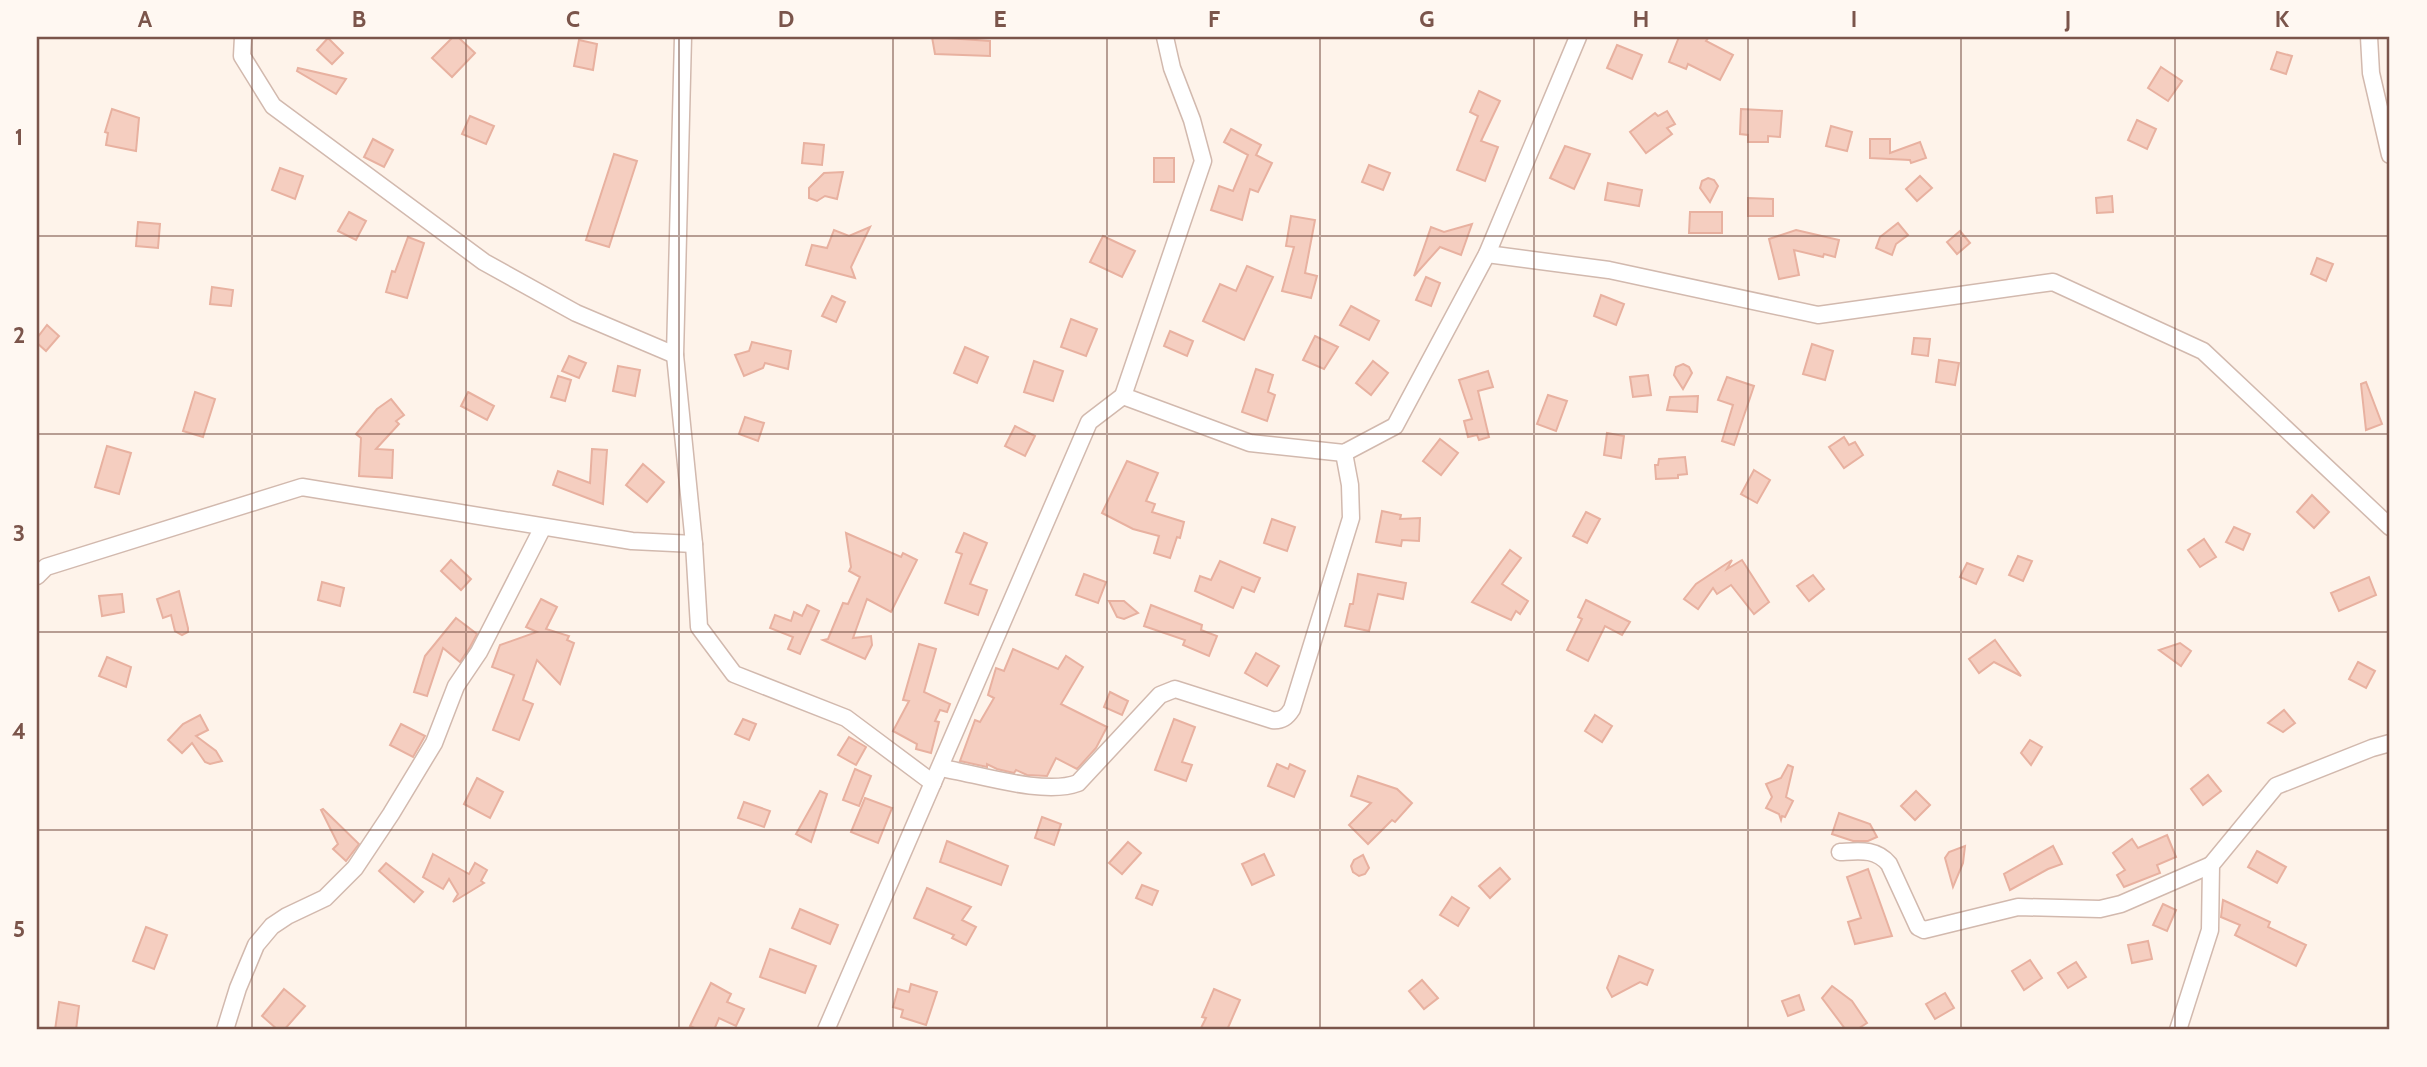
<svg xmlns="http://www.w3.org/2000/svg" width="2427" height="1067" font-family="Cabin,sans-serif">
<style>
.building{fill:#f5cec0;stroke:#e8b1a0;stroke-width:2}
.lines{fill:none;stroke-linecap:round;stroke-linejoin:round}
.street-casing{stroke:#d2b9ae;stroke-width:19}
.street{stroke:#fff;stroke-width:16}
.grid{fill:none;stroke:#7b554b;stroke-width:2;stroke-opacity:0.55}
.neatline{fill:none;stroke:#7b554b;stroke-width:2.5}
.grid-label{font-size:23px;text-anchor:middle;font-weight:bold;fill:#7b554b}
</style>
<rect width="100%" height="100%" fill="#fef3ea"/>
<g class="building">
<path d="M453 37H458L475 53 452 77 432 58Z"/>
<path d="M932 37 990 41V56L935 54Z"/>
<path d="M1679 37H1709L1706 41 1733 55 1720 80 1688 64 1686 69 1669 62Z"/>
<path d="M328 38 343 53 332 64 317 50Z"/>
<path d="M579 40 597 44 593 70 574 66Z"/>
<path d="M1617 45 1642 55 1632 79 1607 68Z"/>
<path d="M2277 52 2292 56 2286 74 2271 69Z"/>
<path d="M2161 67 2182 81 2168 101 2148 88Z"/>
<path d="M298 68 346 79 336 94 297 71Z"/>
<path d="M1479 91 1500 101 1481 141 1498 147 1485 181 1457 170 1478 116 1470 112Z"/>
<path d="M112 109 139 118 136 151 106 145 108 133 105 132Z"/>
<path d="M1741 109 1782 111 1780 137 1768 136V142H1748V135L1740 134Z"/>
<path d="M1667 111 1675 124 1667 128 1672 134 1646 153 1630 132 1655 113 1658 116Z"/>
<path d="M470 116 494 126 486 144 462 134Z"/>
<path d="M2137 120 2156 129 2147 149 2128 140Z"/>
<path d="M1831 126 1852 132 1847 151 1826 146Z"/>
<path d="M1231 129 1261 145 1256 155 1272 163 1258 192 1250 189 1242 220 1211 210 1219 186 1233 191 1248 155 1224 142Z"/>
<path d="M373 139 393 150 384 167 364 157Z"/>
<path d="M1870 139H1890V153L1920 142 1926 158 1911 163 1910 160 1870 158Z"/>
<path d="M804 143 824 145 822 165 802 163Z"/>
<path d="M1565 146 1590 154 1574 189 1550 178Z"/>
<path d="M614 154 637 161 609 247 586 240Z"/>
<rect x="1154" y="158" width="20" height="24"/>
<path d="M1369 165 1390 173 1383 190 1362 182Z"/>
<path d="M280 168 303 176 295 199 272 190Z"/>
<path d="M843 172 837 199 825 196 817 201 809 198V188L824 173Z"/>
<path d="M1920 176 1932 188 1917 201 1906 189Z"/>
<path d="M1708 178 1714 180 1718 186 1710 202 1700 188 1702 181Z"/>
<path d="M1608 183 1642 190 1639 206 1605 200Z"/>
<path d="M2112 196 2113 212 2097 213 2096 198Z"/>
<path d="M1748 198 1773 199V216H1748Z"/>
<path d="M349 212 366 221 356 240 338 231Z"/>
<path d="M1690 212H1722V233H1689Z"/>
<path d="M1291 216 1315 220 1305 273 1317 276 1311 298 1282 291 1294 247 1286 246Z"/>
<path d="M138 222 160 224 158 248 136 246Z"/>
<path d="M1898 223 1908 235 1896 244 1892 255 1876 248 1880 237Z"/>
<path d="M1472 224 1461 255 1440 247 1414 276 1431 227 1444 232Z"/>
<path d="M870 227 851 267 855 278 806 265 812 245 827 248 834 230 849 236Z"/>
<path d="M1796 230 1839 240 1835 257 1824 254 1823 257 1794 250 1799 275 1779 279 1769 239Z"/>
<path d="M1960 231 1970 243 1957 254 1947 242Z"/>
<path d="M1103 236 1135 251 1122 277 1090 262Z"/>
<path d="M408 237 424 243 407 298 386 292 392 271 395 272Z"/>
<path d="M2317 258 2333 264 2326 281 2311 274Z"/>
<path d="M1247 266 1273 277 1244 340 1203 321 1220 284 1236 291Z"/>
<path d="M1426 277 1440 283 1431 306 1416 300Z"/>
<path d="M212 287 233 290 231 306 210 304Z"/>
<path d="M1601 295 1624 304 1616 325 1594 316Z"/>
<path d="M832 296 845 302 836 322 822 316Z"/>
<path d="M1351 306 1379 321 1369 340 1340 325Z"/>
<path d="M1071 319 1097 329 1086 356 1061 347Z"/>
<path d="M47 325 59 336 46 351 37 343V338Z"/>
<path d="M1170 331 1193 341 1187 356 1164 346Z"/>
<path d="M1315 336 1338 347 1324 369 1303 360Z"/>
<path d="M1914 338 1930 339 1928 356 1912 354Z"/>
<path d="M752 342 791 351 788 369 765 363 763 368 744 376 735 355 749 351Z"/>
<path d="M1812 344 1833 351 1825 380 1803 374Z"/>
<path d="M965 347 988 357 977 383 954 373Z"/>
<path d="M569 356 586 363 579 378 562 371Z"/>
<path d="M1939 360 1959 363 1955 385 1936 382Z"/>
<path d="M1034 361 1063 371 1053 401 1024 392Z"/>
<path d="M1373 361 1388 373 1371 395 1356 383Z"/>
<path d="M1683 364 1689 367 1692 373 1683 389 1674 375 1676 367Z"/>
<path d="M618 366 640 370 635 396 613 391Z"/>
<path d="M1256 369 1273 375 1268 392 1275 395 1267 421 1242 412Z"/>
<path d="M1488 371 1493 387 1478 391 1489 437 1479 440 1477 435 1468 437 1464 421 1472 419 1459 380Z"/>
<path d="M1648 375 1651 395 1633 397 1630 377Z"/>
<path d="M558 376 571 380 565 401 551 397Z"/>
<path d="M1727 377 1754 386 1734 445 1722 441 1733 405 1718 400Z"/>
<path d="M2366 382 2382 424 2366 430 2361 384Z"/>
<path d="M195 392 215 399 203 437 183 431Z"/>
<path d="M468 392 494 406 487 420 461 406Z"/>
<path d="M1548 395 1567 401 1556 431 1537 424Z"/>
<path d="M1698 396 1697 412 1667 410 1670 397Z"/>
<path d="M391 399 404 415 396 421 399 424 376 449 393 450 392 478 359 476 361 438 356 434 377 409Z"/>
<path d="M745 417 764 423 758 441 739 434Z"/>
<path d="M1015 426 1035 436 1025 456 1005 446Z"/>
<path d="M1607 433 1624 436 1621 458 1604 455Z"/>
<path d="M1844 437 1849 445 1855 442 1863 455 1844 468 1829 447Z"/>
<path d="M1440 439 1458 453 1441 475 1423 461Z"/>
<path d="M107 446 131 453 119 494 95 487Z"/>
<path d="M592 449 607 450 603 504 553 485 558 471 590 483Z"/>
<path d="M1685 457 1687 474 1678 475V478L1656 479 1655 465H1658L1659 459Z"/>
<path d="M1127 461 1158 473 1146 501 1155 504 1152 512 1184 522 1180 538 1177 537 1170 558 1154 553 1159 536 1133 529 1102 513Z"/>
<path d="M643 464 664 482 647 502 626 485Z"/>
<path d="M1754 470 1770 480 1757 503 1741 494Z"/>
<path d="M2312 495 2329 512 2314 528 2297 512Z"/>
<path d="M1382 511 1401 515 1400 519 1420 518 1419 541 1402 540 1401 546 1376 542Z"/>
<path d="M1586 512 1600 519 1587 543 1573 536Z"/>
<path d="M1272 519 1295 527 1287 551 1264 543Z"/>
<path d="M2234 527 2250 534 2243 550 2226 542Z"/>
<path d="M846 533 901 557 903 553 917 560 891 612 867 599 853 638 871 636 872 645 865 659 823 640 828 639 843 603 848 604 860 577 849 571 851 567Z"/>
<path d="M964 533 987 543 970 584 987 590 978 615 945 603 962 554 956 552Z"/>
<path d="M2204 539 2216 557 2200 567 2188 550Z"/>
<path d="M1510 550 1521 558 1502 584 1528 601 1520 614 1516 611 1511 620 1472 602Z"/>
<path d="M2018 556 2032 561 2023 581 2009 575Z"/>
<path d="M451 560 471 579 461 590 441 571Z"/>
<path d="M1732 560 1727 569 1742 560 1769 602 1754 614 1731 585 1717 594 1713 588 1698 609 1684 599 1696 584Z"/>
<path d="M1220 561 1260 578 1254 592 1242 587 1233 608 1195 591 1200 576 1211 580Z"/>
<path d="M1967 563 1983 569 1976 584 1960 577Z"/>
<path d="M1084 574 1106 582 1098 603 1076 595Z"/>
<path d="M1358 574 1406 583 1403 599 1378 594 1369 631 1345 626 1350 604H1353Z"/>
<path d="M1813 575 1824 589 1809 601 1797 586Z"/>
<path d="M2369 577 2376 595 2339 611 2331 593Z"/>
<path d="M322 582 344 588 340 606 318 600Z"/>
<path d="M179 591 188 628V632L182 635 175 631 171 615 163 618 157 599Z"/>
<path d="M122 594 124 612 102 616 99 596Z"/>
<path d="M541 599 557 607 546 629 569 636 567 640 574 643 560 684 537 660 523 700 533 704 519 740 493 730 514 675 492 667 500 645 537 632 526 627Z"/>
<path d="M1586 600 1630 622 1622 635 1605 626 1588 661 1567 650 1582 619 1578 617Z"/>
<path d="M1109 601H1124L1138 613 1124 619 1117 617Z"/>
<path d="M807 605 819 611 800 654 788 649 793 637 770 628 775 615 791 621 794 612 802 616Z"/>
<path d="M1151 605 1202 625 1201 630 1217 636 1209 656 1183 645 1185 640 1144 626Z"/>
<path d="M456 618 477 634 470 647 460 662 443 648 427 696 414 692 425 656Z"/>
<path d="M1995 640 2021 676 1994 662 1979 673 1969 659Z"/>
<path d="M2180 643 2191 651 2181 666 2159 650Z"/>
<path d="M919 644 936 649 924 692 950 704 947 712 940 710 935 721 939 722 931 753 916 749 917 744 893 731 909 701 903 700Z"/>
<path d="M1013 649 1058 669 1066 656 1083 667 1061 704 1107 727 1096 748 1077 769 1056 758 1047 776 1027 775 1016 770 1014 773 997 769 987 764V767L960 761 975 720 980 722 994 698 988 695 996 668 1004 671Z"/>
<path d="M1256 653 1279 666 1267 686 1245 673Z"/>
<path d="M107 657 131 667 126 687 99 676Z"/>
<path d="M2358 662 2375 671 2366 688 2349 679Z"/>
<path d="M1110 692 1128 701 1122 715 1104 707Z"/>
<path d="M2284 710 2295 723 2283 732 2268 723Z"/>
<path d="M200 715 208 730 196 736 216 751 222 761 210 764 205 762 192 743 182 753 168 740 183 724Z"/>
<path d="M1595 715 1612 726 1602 742 1585 731Z"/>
<path d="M743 719 756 724 749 740 735 734Z"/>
<path d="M1174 719 1195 727 1182 762 1192 765 1186 781 1155 770Z"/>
<path d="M401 724 425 736 413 757 390 745Z"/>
<path d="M849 737 866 747 856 765 838 755Z"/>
<path d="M2030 740 2042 747 2031 765 2021 753Z"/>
<path d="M1277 764 1288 769 1290 764 1305 771 1294 797 1268 786Z"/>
<path d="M1788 765 1793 767 1786 797 1793 801 1785 817 1782 816 1781 820 1779 814 1766 808 1772 797 1766 784 1781 778Z"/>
<path d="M855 769 871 776 859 806 843 800Z"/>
<path d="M2208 775 2221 791 2203 805 2191 789Z"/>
<path d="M1358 776 1397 789 1412 803 1395 822 1392 820 1368 844 1349 825 1371 803 1351 796Z"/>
<path d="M477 778 503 792 490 818 464 804Z"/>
<path d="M820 791 827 794 811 842 796 834Z"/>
<path d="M1916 791 1930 805 1915 820 1901 806Z"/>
<path d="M865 798 892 808 878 843 851 832Z"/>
<path d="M744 802 770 811 764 827 738 818Z"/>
<path d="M323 809 359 844 346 861 333 849 338 844 321 810Z"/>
<path d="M1839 813 1870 824 1877 837 1868 841H1853L1832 834Z"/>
<path d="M1042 817 1061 824 1054 845 1035 838Z"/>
<path d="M2167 835 2176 857 2157 865 2160 873 2124 887 2117 875 2125 870 2113 853 2132 839 2138 848Z"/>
<path d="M947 841 1008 866 1001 885 940 862Z"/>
<path d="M1128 842 1141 853 1122 874 1109 863Z"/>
<path d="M1965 846 1963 863 1953 887 1945 858 1949 852Z"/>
<path d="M2053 846 2062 864 2048 869 2010 890 2004 874Z"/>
<path d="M2257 851 2286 867 2277 883 2248 867Z"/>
<path d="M433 854 469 874 475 863 487 870 481 881 484 883 453 902 458 894 449 879 443 889 423 877Z"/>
<path d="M1264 854 1274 875 1252 885 1242 864Z"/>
<path d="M1363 855 1369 868 1365 874 1359 876 1353 872 1351 866 1354 860Z"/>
<path d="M386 863 423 892 414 902 379 871Z"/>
<path d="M1500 868 1510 879 1490 898 1479 886Z"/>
<path d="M1868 869 1892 936 1855 944 1848 922 1861 918 1847 877Z"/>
<path d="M1142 885 1158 891 1152 905 1136 898Z"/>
<path d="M927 888 971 907 962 920 976 927 966 945 952 938 954 935 914 918Z"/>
<path d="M1452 897 1469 908 1458 926 1440 915Z"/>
<path d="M2223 900 2270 922 2268 927 2306 945 2296 966 2235 935 2240 925 2221 917Z"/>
<path d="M2163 904 2176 910 2167 931 2153 925Z"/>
<path d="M800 909 838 925 830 944 792 928Z"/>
<path d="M146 927 167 935 154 969 133 961Z"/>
<path d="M2148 941 2152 959 2132 963 2128 945Z"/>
<path d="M770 949 816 966 805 993 760 977Z"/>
<path d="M1619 956 1653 970 1647 985 1640 982 1612 997 1607 988Z"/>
<path d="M2030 960 2042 978 2024 990 2012 971Z"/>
<path d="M2076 962 2086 977 2068 988 2058 973Z"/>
<path d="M1422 980 1438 998 1424 1009 1409 991Z"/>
<path d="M711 983 731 994 727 1002 744 1009 736 1026 719 1018 714 1030H699L690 1026Z"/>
<path d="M911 984 937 992 926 1025 901 1017 903 1010 893 1007 898 989 909 992Z"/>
<path d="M1832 986 1852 1001 1867 1023 1856 1030H1846L1822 998Z"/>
<path d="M284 989 305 1006 284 1030H278L262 1016Z"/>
<path d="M1214 989 1240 1000 1227 1030H1200L1206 1018 1202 1017Z"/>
<path d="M1945 993 1954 1008 1935 1019 1926 1004Z"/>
<path d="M1799 995 1804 1010 1788 1016 1782 1001Z"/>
<path d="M59 1002 79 1006 76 1030H55Z"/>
</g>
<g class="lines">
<defs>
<g id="street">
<path d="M243 37 242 56 273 106 484 262 576 313 675 355"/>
<path d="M683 37 675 355 694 544 699 627 734 674 846 718 933 783"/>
<path d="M2369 37 2371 73 2390 155"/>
<path d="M1487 254 1609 270 1818 315 2053 282 2203 351 2390 527"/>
<path d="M1123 396 1203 161 1192 120 1172 68 1165 37"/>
<path d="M37 576 46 567 302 487 632 541 694 544"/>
<path d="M941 768C978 774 1044 796 1078 783L1160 695 1175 689 1272 720C1282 721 1287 717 1292 709L1351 518 1350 485 1344 453"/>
<path d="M1840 852C1859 851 1876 848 1889 864L1918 927 1924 930 2018 907 2100 909 2121 904 2211 865"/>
<path d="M225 1030 238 988 256 945 272 926 287 916 325 898 355 868 391 814 434 743 456 686 479 652 543 527"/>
<path d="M826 1030 1089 422 1123 396 1250 443 1344 453 1395 426 1487 254 1578 37"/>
<path d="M2178 1030 2210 930 2211 865 2276 786 2372 748 2390 743"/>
</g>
</defs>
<use href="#street" class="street-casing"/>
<use href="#street" class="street"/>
</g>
<path class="grid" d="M252 37V1030M466 37V1030M679 37V1030M893 37V1030M1107 37V1030M1320 37V1030M1534 37V1030M1748 37V1030M1961 37V1030M2175 37V1030M37 236H2390M37 434H2390M37 632H2390M37 830H2390"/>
<rect width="2427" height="1067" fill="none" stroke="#fff8f2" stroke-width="77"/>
<rect x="38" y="38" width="2350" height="990" class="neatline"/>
<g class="grid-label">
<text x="145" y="27">A</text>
<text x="359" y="27">B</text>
<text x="573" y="27">C</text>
<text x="786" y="27">D</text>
<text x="1000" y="27">E</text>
<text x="1214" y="27">F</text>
<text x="1427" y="27">G</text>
<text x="1641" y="27">H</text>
<text x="1854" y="27">I</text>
<text x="2068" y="27">J</text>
<text x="2282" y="27">K</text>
<text x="19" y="145">1</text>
<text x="19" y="343">2</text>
<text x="19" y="541">3</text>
<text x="19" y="739">4</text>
<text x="19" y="937">5</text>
</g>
</svg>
